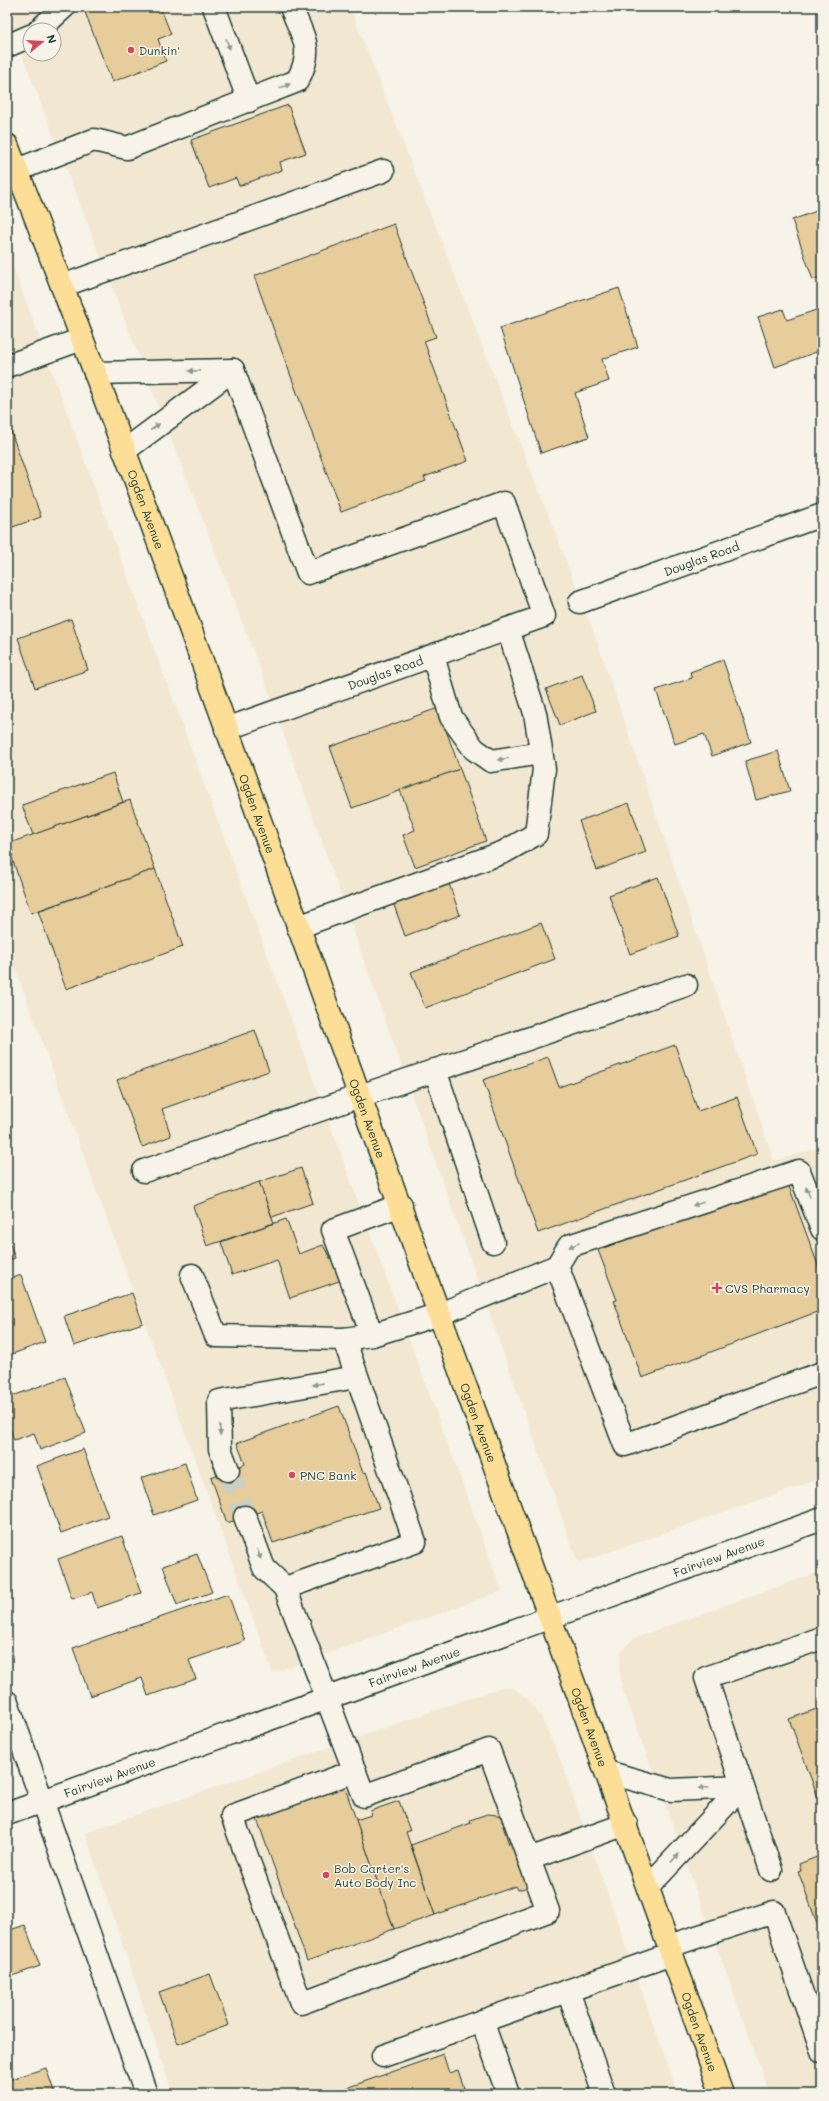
<svg xmlns="http://www.w3.org/2000/svg" width="829" height="2101" font-family="Mali,sans-serif">
<style>
.built{fill:#f2e7d1;fill-rule:evenodd}
.building{fill:#e7cc9c;stroke:#1f3d34}
.lines{fill:none;stroke-linecap:round;stroke-linejoin:round}
.minor-tunnel{stroke:#cccfc4;stroke-width:22;stroke-dasharray:22 11;stroke-linecap:butt}
.minor-casing{stroke:#1f3d34;stroke-width:25}
.major-casing{stroke:#1f3d34;stroke-width:25}
.minor{stroke:#f7f3e8;stroke-width:22}
.major{stroke:#fcde96;stroke-width:22}
.oneway{fill:#8b988e}
.poi-dot{fill:#d1495b;stroke:#f7f3e8;stroke-width:1.5}
.labels{text-anchor:middle;dominant-baseline:central;stroke-width:3;stroke-linejoin:round;paint-order:stroke}
.poi-label{font-size:12px;fill:#1f3d34;stroke:#f7f3e8;text-anchor:start}
.street-label{font-size:12px;fill:#1f3d34;stroke:#f7f3e8}
</style>
<rect width="100%" height="100%" fill="#f7f3e8"/>
<filter id="ink" filterUnits="userSpaceOnUse"><feTurbulence type="fractalNoise" baseFrequency=".025" numOctaves="2"/><feDisplacementMap in="SourceGraphic" scale="8" xChannelSelector="R" yChannelSelector="G"/><feConvolveMatrix kernelMatrix="1 2 1 2 8 2 1 2 1" color-interpolation-filters="sRGB"/></filter>
<g filter="url(#ink)">
<g class="built">
<path d="M7 7H350L593 630 774 1161 815 1149 822 1169V1478L578 1563 262 673 7 16ZM30 30H54V54H30Z"/>
<path d="M7 250 502 1591 273 1673 7 946Z"/>
<path d="M822 1571V2094H770L623 1689 619 1670 621 1651 633 1639 651 1632Z"/>
<path d="M502 1687 514 1688 527 1699 541 1717 560 1759 678 2094H173L85 1833Z"/>
</g>
<g class="building">
<path d="M83 7H160L171 34 158 39 166 61 112 82Z"/>
<path d="M288 105 306 153 280 162 282 170 239 186 236 178 209 188 191 140Z"/>
<path d="M822 209V276L813 280 792 220Z"/>
<path d="M394 224 436 337 424 341 468 461 424 477 426 481 341 512 254 276Z"/>
<path d="M619 288 638 347 602 359 609 381 575 393 589 437 541 453 500 328Z"/>
<path d="M822 308V350L775 367 758 317 783 309 787 320Z"/>
<path d="M7 420 41 517 7 529Z"/>
<path d="M71 619 88 670 35 688 18 638Z"/>
<path d="M723 660 751 742 712 756 704 734 675 744 656 690 692 678 690 672Z"/>
<path d="M582 675 596 711 560 725 546 689Z"/>
<path d="M438 708 460 769 352 808 330 747Z"/>
<path d="M778 751 790 791 756 800 745 761Z"/>
<path d="M460 769 486 841 415 867 403 835 415 830 400 790Z"/>
<path d="M113 773 123 802 33 835 22 805Z"/>
<path d="M130 800 155 869 31 913 7 844Z"/>
<path d="M629 803 646 852 597 870 579 821Z"/>
<path d="M155 869 183 947 66 989 38 911Z"/>
<path d="M658 877 679 936 630 954 609 895Z"/>
<path d="M447 878 460 915 405 936 391 897Z"/>
<path d="M541 923 555 959 425 1008 411 972Z"/>
<path d="M255 1030 269 1071 162 1109 171 1136 142 1147 117 1080Z"/>
<path d="M675 1045 698 1111 737 1097 757 1154 538 1233 483 1080 548 1057 559 1087Z"/>
<path d="M301 1168 313 1203 272 1217 259 1182Z"/>
<path d="M787 1181 822 1276V1310L642 1378 614 1301 617 1300 598 1250Z"/>
<path d="M259 1182 274 1223 207 1246 193 1206Z"/>
<path d="M286 1219 299 1254 323 1245 342 1280 290 1298 277 1260 232 1275 221 1242Z"/>
<path d="M7 1236 15 1258 7 1261Z"/>
<path d="M21 1275 45 1342 7 1356V1280Z"/>
<path d="M132 1293 143 1323 74 1346 64 1316Z"/>
<path d="M65 1377 86 1433 40 1450 34 1433 14 1440 7 1421V1398Z"/>
<path d="M339 1406 363 1473 366 1472 379 1508 273 1543 262 1511 227 1523 211 1477 245 1464 237 1443Z"/>
<path d="M83 1449 108 1516 61 1533 37 1466Z"/>
<path d="M185 1463 197 1500 154 1515 141 1478Z"/>
<path d="M122 1536 141 1593 97 1608 92 1592 72 1599 58 1559Z"/>
<path d="M197 1554 212 1592 177 1605 163 1566Z"/>
<path d="M228 1594 245 1641 189 1660 196 1679 148 1696 142 1678 90 1696 73 1648Z"/>
<path d="M822 1707V1808L789 1719Z"/>
<path d="M344 1785 394 1929 307 1961 256 1816Z"/>
<path d="M399 1801 410 1831 406 1832 435 1915 394 1929 356 1820 371 1815 370 1811Z"/>
<path d="M487 1814 498 1815 503 1819 506 1825 503 1826 509 1844 512 1843 528 1887 518 1890 516 1886 435 1915 411 1845 471 1823 470 1820Z"/>
<path d="M822 1855V1937L798 1871 801 1870 799 1864Z"/>
<path d="M25 1925 40 1966 7 1978V1931Z"/>
<path d="M210 1974 229 2025 178 2044 159 1992Z"/>
<path d="M443 2054 449 2073 458 2070 466 2094H329Z"/>
<path d="M46 2068 55 2094H12L8 2080Z"/>
</g>
<g class="lines">
<path class="minor-tunnel" d="M228 1470 245 1517"/>
<defs>
<g id="minor">
<path d="M214 7 249 101"/>
<path d="M39 30 64 7"/>
<path d="M7 46 30 36"/>
<path d="M7 172 17 170 94 140 127 148 297 81C315 49 303 38 291 7"/>
<path d="M62 286 383 171"/>
<path d="M7 366 82 339"/>
<path d="M95 373 233 370"/>
<path d="M124 451 233 370"/>
<path id="s1" d="M580 602 822 515"/>
<path d="M433 656 451 717 474 749 491 761 541 753"/>
<path id="s2" d="M226 729 544 616 504 503 308 573 233 370"/>
<path d="M298 927 504 852 536 834 544 769 535 713 508 629"/>
<path d="M435 1070 493 1242"/>
<path d="M144 1171 360 1096 686 985"/>
<path d="M557 1266 625 1445 822 1373"/>
<path d="M192 1275 216 1336 344 1339 372 1335 440 1314 557 1266 569 1246 799 1171 822 1229"/>
<path d="M372 1335 333 1230 401 1205"/>
<path d="M344 1339 415 1542 285 1588 364 1796 489 1750 529 1859 626 1824"/>
<path d="M228 1470 220 1449 219 1401 356 1377"/>
<path d="M245 1517 264 1568 285 1588"/>
<path d="M7 1702 146 2094"/>
<path d="M355 1771 232 1816 301 2003 548 1911 529 1859"/>
<path d="M607 1772 671 1790 742 1787"/>
<path id="s3" d="M7 1814 822 1519"/>
<path d="M771 1870 706 1678 822 1638"/>
<path d="M648 1887 742 1787"/>
<path d="M669 1946 774 1912 822 2051"/>
<path d="M568 1991 604 2094"/>
<path d="M482 2021 508 2094"/>
<path d="M383 2056 672 1954"/>
</g>
<g id="major">
<path id="s4" d="M7 145C131 458 244 777 359 1094 480 1427 603 1760 722 2094"/>
</g>
</defs>
<use href="#minor" class="minor-casing"/>
<use href="#major" class="major-casing"/>
<use href="#minor" class="minor"/>
<use href="#major" class="major"/>
</g>
<defs><path id="oneway-solid" d="M-6-.8H1V-3.2L6.5 0L1 3.2V.8H-6Z"/></defs>
<g class="oneway">
<use href="#oneway-solid" transform="translate(228 44) rotate(70)"/>
<use href="#oneway-solid" transform="translate(285 86) rotate(-22)"/>
<use href="#oneway-solid" transform="translate(194 371) rotate(179)"/>
<use href="#oneway-solid" transform="translate(155 427) rotate(-36)"/>
<use href="#oneway-solid" transform="translate(503 759) rotate(172)"/>
<use href="#oneway-solid" transform="translate(808 1192) rotate(-112)"/>
<use href="#oneway-solid" transform="translate(698 1204) rotate(162)"/>
<use href="#oneway-solid" transform="translate(574 1245) rotate(158)"/>
<use href="#oneway-solid" transform="translate(318 1384) rotate(170)"/>
<use href="#oneway-solid" transform="translate(220 1430) rotate(88)"/>
<use href="#oneway-solid" transform="translate(259 1554) rotate(70)"/>
<use href="#oneway-solid" transform="translate(704 1788) rotate(178)"/>
<use href="#oneway-solid" transform="translate(675 1858) rotate(-47)"/>
</g>
</g>
<g class="poi-dot">
<circle cx="131" cy="50" r="4"/>
<path d="M715 1282h4v4h4v4h-4v4h-4v-4h-4v-4h4z"/>
<circle cx="292" cy="1475" r="4"/>
<circle cx="326" cy="1875" r="4"/>
</g>
<g class="labels">
<g class="poi-label">
<text x="139" y="50">Dunkin'</text>
<text x="725" y="1288">CVS Pharmacy</text>
<text x="300" y="1475">PNC Bank</text>
<text x="334" y="1868">Bob Carter's<tspan x="334" dy="14">Auto Body Inc</tspan></text>
</g>
<g class="street-label">
<text stroke="none"><textPath href="#s4" startOffset="390">Ogden Avenue</textPath></text>
<text stroke="none"><textPath href="#s1" startOffset="129">Douglas Road</textPath></text>
<text stroke="none"><textPath href="#s2" startOffset="169">Douglas Road</textPath></text>
<text stroke="none"><textPath href="#s4" startOffset="714">Ogden Avenue</textPath></text>
<text stroke="none"><textPath href="#s4" startOffset="1038">Ogden Avenue</textPath></text>
<text stroke="none"><textPath href="#s4" startOffset="1362">Ogden Avenue</textPath></text>
<text stroke="none"><textPath href="#s3" startOffset="757">Fairview Avenue</textPath></text>
<text stroke="none"><textPath href="#s3" startOffset="433">Fairview Avenue</textPath></text>
<text stroke="none"><textPath href="#s4" startOffset="1686">Ogden Avenue</textPath></text>
<text stroke="none"><textPath href="#s3" startOffset="109">Fairview Avenue</textPath></text>
<text stroke="none"><textPath href="#s4" startOffset="2010">Ogden Avenue</textPath></text>
</g>
</g>
<rect width="829" height="2101" fill="none" stroke="#f7f3e8" stroke-width="24"/>
<rect x="12" y="12" width="805" height="2077" fill="none" stroke="#1f3d34" stroke-width="1.5" filter="url(#ink)"/>
<g transform="translate(42 42) rotate(72)"><circle r="19" fill="#f7f3e8" stroke="#a1aaa0"/>
<path d="M0-3L7 15L0 10L-7 15Z" fill="#d1495b"/>
<text y="-6" font-size="11" font-weight="bold" text-anchor="middle" fill="#1f3d34">N</text>
</g>
</svg>
